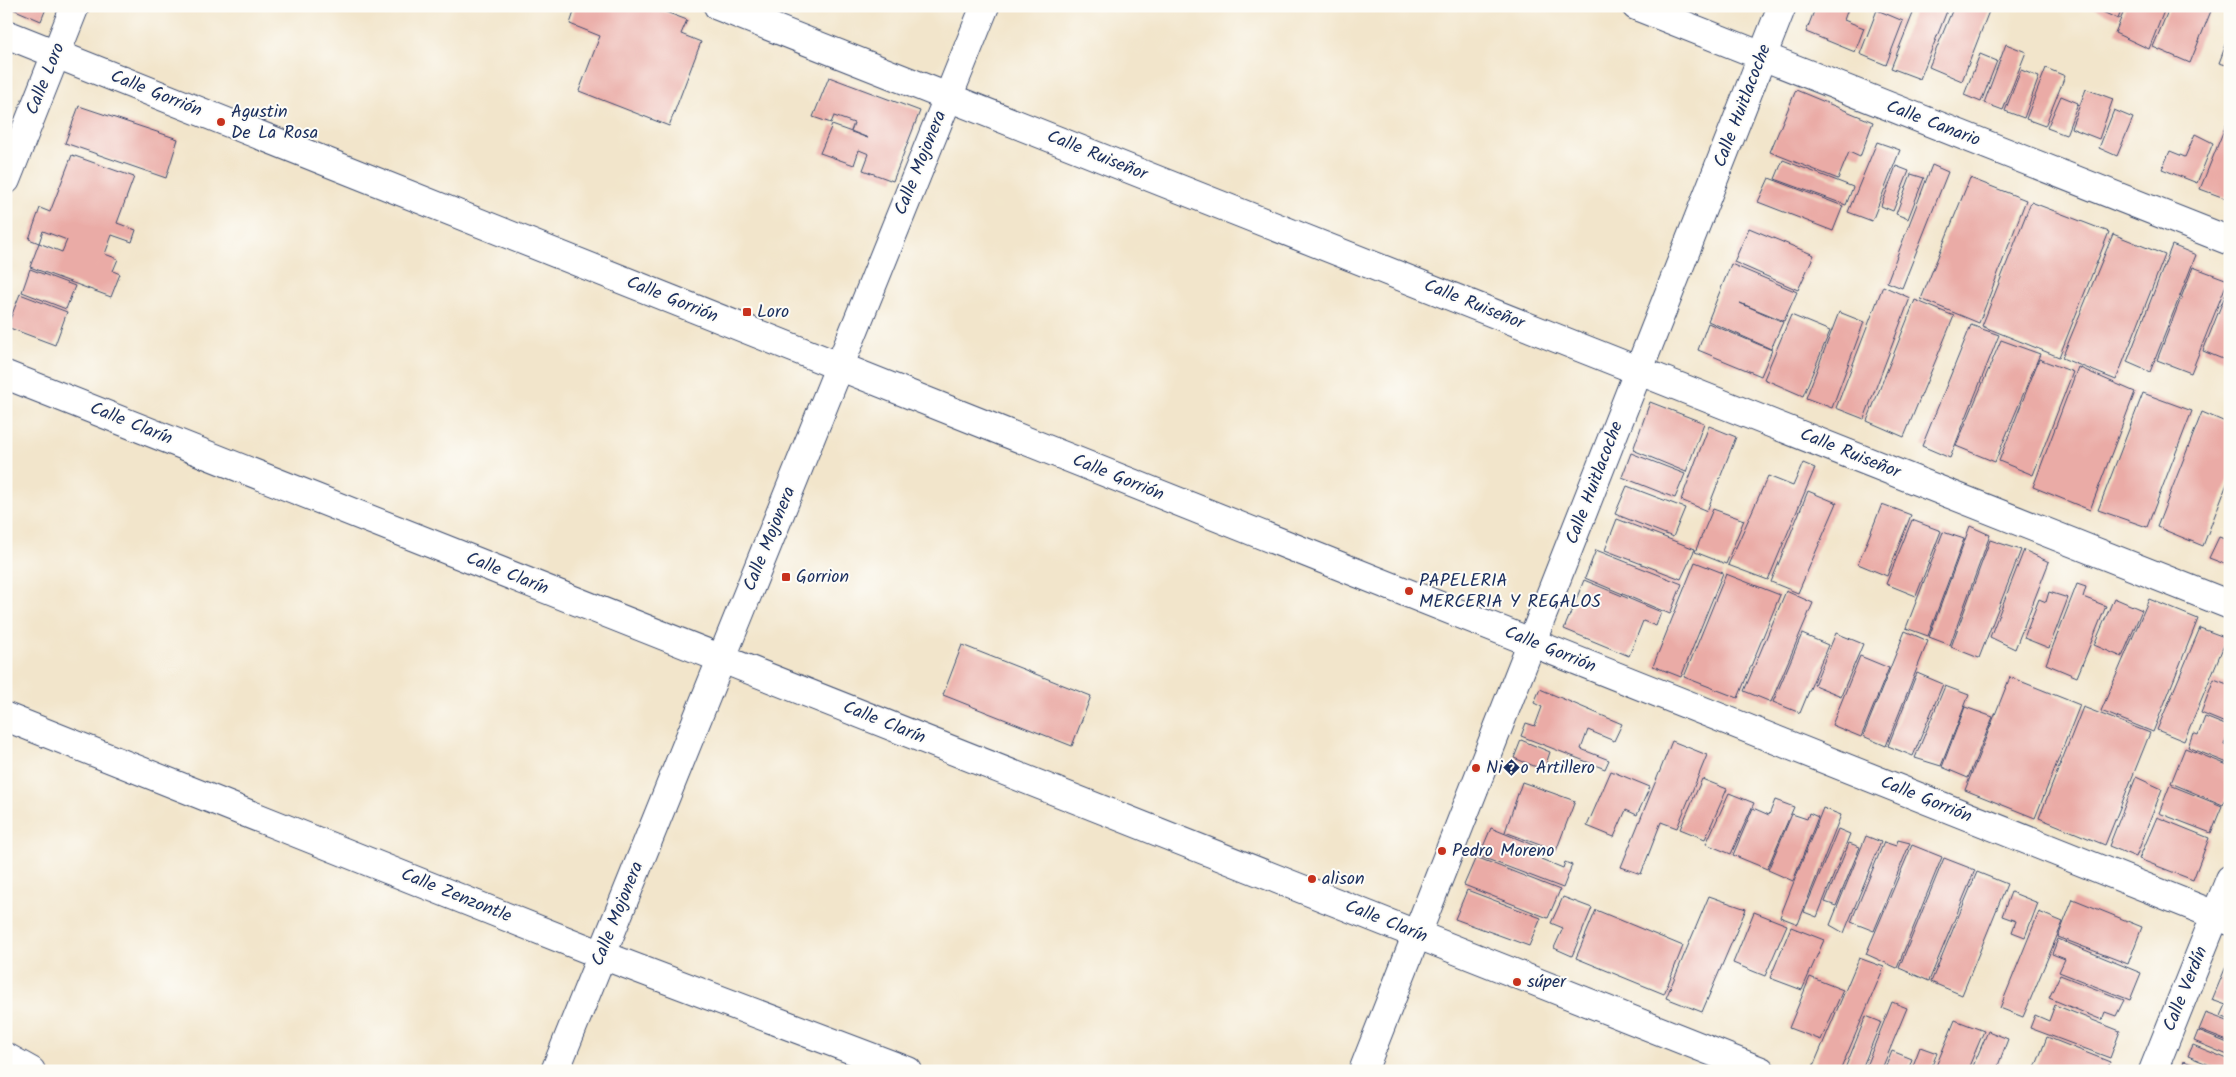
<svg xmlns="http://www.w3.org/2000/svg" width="2236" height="1077" font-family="Kalam,sans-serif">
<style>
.building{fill:#eaaba6}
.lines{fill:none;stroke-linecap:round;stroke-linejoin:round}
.minor-casing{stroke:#3b4a6e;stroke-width:30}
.secondary-casing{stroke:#3b4a6e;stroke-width:30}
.minor{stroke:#fff;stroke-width:28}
.secondary{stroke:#fff;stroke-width:28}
.poi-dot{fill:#c8321e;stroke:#fdfcf7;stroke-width:2}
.labels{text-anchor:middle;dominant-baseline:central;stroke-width:4;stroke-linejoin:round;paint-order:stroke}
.street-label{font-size:18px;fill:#1b2f5e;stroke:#fdfcf7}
.poi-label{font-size:18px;fill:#1b2f5e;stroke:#fdfcf7;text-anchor:start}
</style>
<rect width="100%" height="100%" fill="#fdfcf7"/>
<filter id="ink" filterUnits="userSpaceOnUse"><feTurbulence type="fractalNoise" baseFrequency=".02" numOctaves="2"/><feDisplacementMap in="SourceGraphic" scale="10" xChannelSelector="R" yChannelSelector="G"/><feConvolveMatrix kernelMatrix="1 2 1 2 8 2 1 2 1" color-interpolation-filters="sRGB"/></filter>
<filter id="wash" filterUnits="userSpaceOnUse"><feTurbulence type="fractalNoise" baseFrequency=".0096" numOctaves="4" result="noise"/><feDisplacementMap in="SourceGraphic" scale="20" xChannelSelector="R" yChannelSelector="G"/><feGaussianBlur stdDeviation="1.12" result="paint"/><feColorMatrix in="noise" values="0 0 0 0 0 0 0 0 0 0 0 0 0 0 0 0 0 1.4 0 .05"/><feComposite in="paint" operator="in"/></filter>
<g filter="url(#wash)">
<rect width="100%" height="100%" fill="#f2e5cb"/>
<g id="blocks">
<g class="building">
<path d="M6 6H47L41 21Z"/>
<path d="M576 6H650L687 20 681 34 701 42 669 126 579 91 600 36 570 24Z"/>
<path d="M1816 6H1849L1844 20 1864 28 1855 52 1806 32Z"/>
<path d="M1916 6H1949L1920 79 1891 68Z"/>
<path d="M1954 6H1991L1962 81 1929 67Z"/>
<path d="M2090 6H2123L2118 19Z"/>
<path d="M2126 6H2166L2149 49 2115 33Z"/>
<path d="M2170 6H2213L2190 63 2153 47Z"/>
<path d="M1877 10 1903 21 1886 65 1860 54Z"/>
<path d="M2230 34V66L2219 63Z"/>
<path d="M2006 44 2026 52 2003 110 1984 103Z"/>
<path d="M1980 54 1997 61 1981 102 1964 95Z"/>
<path d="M2046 68 2065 76 2045 126 2026 119Z"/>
<path d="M2021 70 2039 77 2024 118 2005 111Z"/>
<path d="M829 77 920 111 893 181 863 170 869 154 859 150 854 165 820 153 832 125 868 138 851 131 854 123 834 116 831 123 813 117Z"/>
<path d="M2086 89 2113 99 2099 139 2071 128Z"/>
<path d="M1796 90 1873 122 1860 157 1849 152 1838 179 1770 152Z"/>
<path d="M2061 96 2078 103 2066 135 2047 128Z"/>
<path d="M79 106 178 139 166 178 65 143Z"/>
<path d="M2114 110 2133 118 2117 156 2099 148Z"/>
<path d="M2230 115V200L2200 189Z"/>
<path d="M2195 134 2213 143 2197 183 2162 169 2170 151 2185 157Z"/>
<path d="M1877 142 1900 150 1872 221 1848 212Z"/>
<path d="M72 155 134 177 117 223 136 230 132 242 112 235 105 254 118 259 113 271 120 274 111 297 30 267 39 243 62 252 67 240 43 231 39 243 29 239 40 208 50 212Z"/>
<path d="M1783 160 1853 187 1846 205 1775 179Z"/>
<path d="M1932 165 1948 172 1902 288 1887 282Z"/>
<path d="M1896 166 1909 171 1893 211 1881 206Z"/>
<path d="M1911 174 1924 178 1908 219 1896 214Z"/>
<path d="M1769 178 1843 206 1833 231 1758 202Z"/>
<path d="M1970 178 2026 200 1979 323 1921 299Z"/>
<path d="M2031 202 2109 232 2059 357 1982 326Z"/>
<path d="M1749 228 1814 255 1798 290 1734 262Z"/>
<path d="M2113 234 2165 255 2116 380 2062 358Z"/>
<path d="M2172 245 2196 255 2150 372 2127 362Z"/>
<path d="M1731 264 1797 292 1784 321 1740 303 1783 322 1771 349 1708 321Z"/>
<path d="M2193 267 2228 280 2191 373 2157 360Z"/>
<path d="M30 269 75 286 66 309 22 292Z"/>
<path d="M2230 283V362L2203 351Z"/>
<path d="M1883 286 1910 298 1864 419 1836 408Z"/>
<path d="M20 294 67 312 55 345 7 327Z"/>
<path d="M1915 300 1954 316 1904 437 1867 421Z"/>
<path d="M1839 312 1864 322 1832 408 1806 398Z"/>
<path d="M1791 315 1830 331 1803 396 1764 379Z"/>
<path d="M1708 323 1772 350 1761 376 1698 350Z"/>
<path d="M1971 325 1999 335 1950 458 1922 446Z"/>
<path d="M2001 340 2040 354 1995 462 1956 446Z"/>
<path d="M2039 359 2073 372 2033 475 1999 461Z"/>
<path d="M2078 367 2135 392 2090 510 2033 487Z"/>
<path d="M2143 393 2192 411 2147 527 2098 510Z"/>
<path d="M1650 402 1704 423 1686 472 1633 450Z"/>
<path d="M2202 412 2230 424V476L2203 546 2157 527Z"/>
<path d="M1709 426 1736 437 1707 511 1681 500Z"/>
<path d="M1631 453 1685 474 1675 498 1622 477Z"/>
<path d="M1803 463 1815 468 1768 580 1728 565 1768 476 1793 486Z"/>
<path d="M1627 486 1685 508 1673 537 1615 514Z"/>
<path d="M1808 491 1837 503 1798 593 1771 582Z"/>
<path d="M1882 504 1911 515 1887 576 1858 564Z"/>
<path d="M1713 509 1744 520 1726 564 1695 552Z"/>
<path d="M1617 519 1695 549 1681 579 1605 550Z"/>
<path d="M1912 520 1941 531 1916 596 1886 584Z"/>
<path d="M1970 526 1990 535 1950 645 1929 637Z"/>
<path d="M1943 532 1964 539 1928 636 1906 628Z"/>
<path d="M2219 537 2230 541V566L2209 558Z"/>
<path d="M1990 540 2021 550 1979 658 1951 647Z"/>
<path d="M1596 550 1682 584 1670 614 1585 578Z"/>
<path d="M2024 550 2049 562 2015 649 1990 637Z"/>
<path d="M1695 562 1723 573 1681 677 1653 666Z"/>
<path d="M1726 574 1780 595 1738 698 1684 677Z"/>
<path d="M1584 580 1661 612 1656 626 1643 621 1629 656 1564 629Z"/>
<path d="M2077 584 2086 587 2083 597 2106 606 2077 677 2046 664Z"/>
<path d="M1786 591 1813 603 1771 702 1744 691Z"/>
<path d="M2049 592 2068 598 2049 648 2024 638 2039 599 2046 602Z"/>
<path d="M2114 598 2142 610 2122 657 2094 645Z"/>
<path d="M2149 599 2198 619 2153 732 2101 711Z"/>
<path d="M2200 628 2227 638 2184 741 2157 730Z"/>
<path d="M1905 631 1928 641 1886 746 1863 736Z"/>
<path d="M1836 633 1863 644 1841 696 1814 685Z"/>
<path d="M1802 634 1828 645 1800 713 1773 702Z"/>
<path d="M962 645 1091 696 1072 746 943 695Z"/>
<path d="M1860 656 1889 668 1861 737 1832 725Z"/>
<path d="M1917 673 1943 684 1913 756 1888 746Z"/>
<path d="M2010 677 2080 705 2035 818 1965 790Z"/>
<path d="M2214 679 2230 685V725L2201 713Z"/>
<path d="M1945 686 1969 695 1941 766 1915 758Z"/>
<path d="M1540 689 1622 724 1614 741 1588 730 1581 749 1609 760 1605 769 1521 736 1526 723 1535 726 1542 707 1534 703Z"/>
<path d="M1965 707 1993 717 1968 778 1942 767Z"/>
<path d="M2083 707 2150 733 2105 845 2039 818Z"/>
<path d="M2205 717 2230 727 2224 745 2230 747V764L2188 747 2193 733 2198 735Z"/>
<path d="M1521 740 1550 752 1544 770 1514 758Z"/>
<path d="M1672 741 1707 755 1677 828 1661 822 1641 874 1621 867Z"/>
<path d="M2185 748 2230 766V789L2223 805 2171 783Z"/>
<path d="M1611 771 1650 787 1637 815 1626 810 1614 837 1587 826Z"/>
<path d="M2136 777 2162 789 2136 857 2109 846Z"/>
<path d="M1702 779 1727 789 1705 839 1680 829Z"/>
<path d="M1522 782 1575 801 1556 851 1505 832Z"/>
<path d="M2170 785 2222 806 2211 833 2159 813Z"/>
<path d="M1729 793 1754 803 1731 854 1706 844Z"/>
<path d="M1775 800 1794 807 1767 869 1733 855 1753 808 1769 815Z"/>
<path d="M1823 808 1841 815 1798 924 1780 917Z"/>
<path d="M1809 813 1818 817 1793 881 1768 870 1792 814 1807 819Z"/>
<path d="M2157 817 2209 838 2193 880 2139 859Z"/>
<path d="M1491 828 1545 850 1541 859 1563 868 1565 862 1572 865 1563 888 1479 856Z"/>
<path d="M1838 829 1850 834 1817 917 1804 912Z"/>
<path d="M1866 836 1881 842 1844 933 1830 925Z"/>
<path d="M1898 840 1910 843 1874 931 1851 922 1884 842 1896 846Z"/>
<path d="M1849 843 1860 847 1836 906 1825 902Z"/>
<path d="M1912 845 1942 857 1897 968 1866 954Z"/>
<path d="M1476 857 1560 890 1548 918 1464 885Z"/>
<path d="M1944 858 1975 870 1929 981 1899 968Z"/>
<path d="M1977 872 2007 884 1962 995 1931 982Z"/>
<path d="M1467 890 1541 918 1529 946 1455 919Z"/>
<path d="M2011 892 2038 903 2025 937 2012 932 2016 921 2002 916Z"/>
<path d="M1709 896 1746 909 1702 1012 1666 998Z"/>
<path d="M1563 897 1592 908 1572 956 1554 948 1563 928 1551 923Z"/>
<path d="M2073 899 2142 927 2128 964 2058 937Z"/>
<path d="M1596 910 1683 946 1664 994 1576 958Z"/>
<path d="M1754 912 1787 925 1765 976 1733 963Z"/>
<path d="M2039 912 2063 922 2023 1017 2000 1008Z"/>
<path d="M1791 927 1824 940 1802 990 1770 978Z"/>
<path d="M2058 939 2141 973 2130 1000 2059 972 2065 959 2052 954Z"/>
<path d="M1859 958 1884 967 1840 1071 1812 1069Z"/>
<path d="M2227 964 2230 965V1020L2221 1016 2226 1005 2212 1000Z"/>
<path d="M2060 975 2124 1000 2116 1016 2105 1012 2102 1020 2049 998Z"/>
<path d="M1810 977 1843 990 1821 1040 1789 1028Z"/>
<path d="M1892 1002 1907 1008 1881 1071H1864Z"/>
<path d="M2055 1005 2120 1031 2110 1058 2030 1028 2035 1015 2049 1021Z"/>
<path d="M2206 1013 2230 1022V1042L2199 1030Z"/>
<path d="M1866 1016 1881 1022 1861 1071H1844Z"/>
<path d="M1955 1020 1984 1031 1967 1071H1934Z"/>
<path d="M1988 1031 2008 1039 1996 1071H1971Z"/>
<path d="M2198 1031 2230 1044V1056L2194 1041Z"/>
<path d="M2047 1037 2110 1062 2107 1071H2041L2035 1068Z"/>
<path d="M2193 1045 2230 1060V1071H2224L2188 1056Z"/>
<path d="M1920 1047 1937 1053 1930 1071H1911Z"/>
<path d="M1892 1051 1912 1059 1908 1071H1884Z"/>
<path d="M2184 1061 2209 1071H2181Z"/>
</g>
</g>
</g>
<g filter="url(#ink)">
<use href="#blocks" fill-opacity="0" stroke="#3b4a6e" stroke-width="1"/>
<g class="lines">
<defs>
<g id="minor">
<path d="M718 6 2230 605"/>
<path d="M1636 6 2230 241"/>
<path d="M6 34 2230 921"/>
<path d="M6 180 75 6"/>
<path d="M6 375 1761 1071"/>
<path d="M6 717 602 955 908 1071"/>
<path d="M555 1071 985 6"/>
<path d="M1363 1071 1782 6"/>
<path d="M2153 1071 2230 879"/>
</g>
<path id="secondary" d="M6 1057 31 1071"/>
</defs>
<use href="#minor" class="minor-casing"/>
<use href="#secondary" class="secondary-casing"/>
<use href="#minor" class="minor"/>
<use href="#secondary" class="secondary"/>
</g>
</g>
<g class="poi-dot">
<circle cx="221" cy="122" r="5"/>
<rect x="742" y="307" width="10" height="10" rx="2.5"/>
<rect x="781" y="572" width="10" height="10" rx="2.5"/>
<circle cx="1409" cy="591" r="5"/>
<circle cx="1476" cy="768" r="5"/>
<circle cx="1442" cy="851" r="5"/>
<circle cx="1312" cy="879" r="5"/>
<circle cx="1517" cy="982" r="5"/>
</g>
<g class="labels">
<g class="street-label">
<text transform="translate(46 79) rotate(-68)">Calle Loro</text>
<text transform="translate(156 94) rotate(22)">Calle Gorrión</text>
<text transform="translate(1743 106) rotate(-69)">Calle Huitlacoche</text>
<text transform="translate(1933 124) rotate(21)">Calle Canario</text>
<text transform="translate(1097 156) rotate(22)">Calle Ruiseñor</text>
<text transform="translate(921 163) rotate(-68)">Calle Mojonera</text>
<text transform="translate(672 300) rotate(22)">Calle Gorrión</text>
<text transform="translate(1474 305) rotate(22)">Calle Ruiseñor</text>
<text transform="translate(131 424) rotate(22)">Calle Clarín</text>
<text transform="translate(1850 454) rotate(22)">Calle Ruiseñor</text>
<text transform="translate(1118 478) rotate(22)">Calle Gorrión</text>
<text transform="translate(1595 483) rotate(-69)">Calle Huitlacoche</text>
<text transform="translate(770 539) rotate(-68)">Calle Mojonera</text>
<text transform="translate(507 574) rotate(22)">Calle Clarín</text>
<text transform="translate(1550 650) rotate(22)">Calle Gorrión</text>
<text transform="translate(884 723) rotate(22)">Calle Clarín</text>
<text transform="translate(1926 800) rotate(22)">Calle Gorrión</text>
<text transform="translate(456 896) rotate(22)">Calle Zenzontle</text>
<text transform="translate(618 914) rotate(-68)">Calle Mojonera</text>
<text transform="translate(1386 922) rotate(22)">Calle Clarín</text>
<text transform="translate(2186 989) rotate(-68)">Calle Verdín</text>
</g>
<g class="poi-label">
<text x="231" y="112">Agustin<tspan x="231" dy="21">De La Rosa</tspan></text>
<text x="757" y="312">Loro</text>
<text x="796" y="577">Gorrion</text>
<text x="1419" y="581">PAPELERIA<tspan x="1419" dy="21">MERCERIA Y REGALOS</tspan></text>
<text x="1486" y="768">Ni�o Artillero</text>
<text x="1452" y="851">Pedro Moreno</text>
<text x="1322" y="879">alison</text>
<text x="1527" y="982">súper</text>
</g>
</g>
<rect width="2236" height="1077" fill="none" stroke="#fdfcf7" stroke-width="25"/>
</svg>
